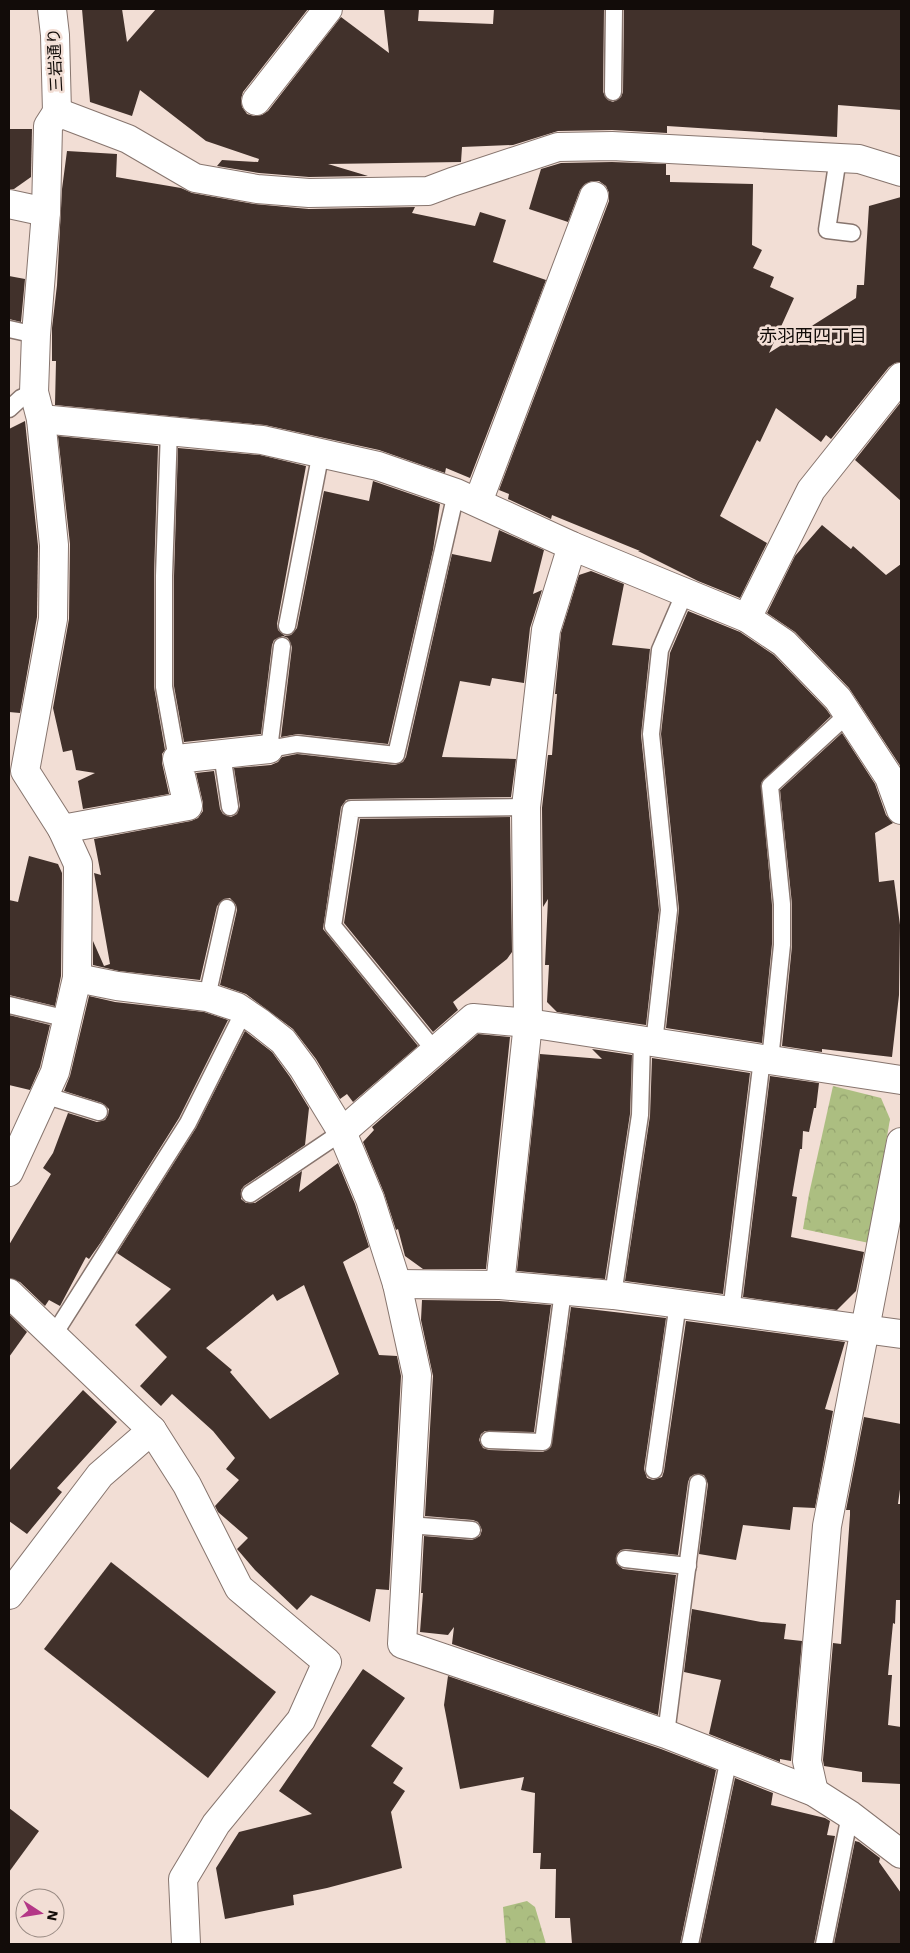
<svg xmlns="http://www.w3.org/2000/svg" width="910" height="1953" font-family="'Work Sans','Noto Sans JP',sans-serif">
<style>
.forest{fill:url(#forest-crowns)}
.building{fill:#41312b;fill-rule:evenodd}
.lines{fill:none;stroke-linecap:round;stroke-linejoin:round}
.service-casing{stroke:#87756e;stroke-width:19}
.minor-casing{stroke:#87756e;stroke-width:30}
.tertiary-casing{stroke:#87756e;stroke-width:30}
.service{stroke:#fff;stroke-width:16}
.minor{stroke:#fff;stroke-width:28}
.tertiary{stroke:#fff;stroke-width:28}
.labels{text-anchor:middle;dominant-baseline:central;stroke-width:5;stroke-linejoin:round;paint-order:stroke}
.street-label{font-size:16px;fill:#120c09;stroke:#f2ded5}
.neighbourhood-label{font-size:18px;fill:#120c09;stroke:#f2ded5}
</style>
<defs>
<pattern id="forest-crowns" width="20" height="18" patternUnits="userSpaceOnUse" patternTransform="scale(1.25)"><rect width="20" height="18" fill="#acbe81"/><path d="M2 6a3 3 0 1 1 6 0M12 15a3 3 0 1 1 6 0" fill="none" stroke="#93a26e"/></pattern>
</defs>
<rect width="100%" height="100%" fill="#f2ded5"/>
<g class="forest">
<path d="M833 1086 881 1098 890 1119 869 1243 803 1229 809 1194Z"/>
<path d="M527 1901 535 1907 546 1944H506L503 1907Z"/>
</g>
<g class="building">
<path d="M82 9H122L127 42 156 9H308L243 92 241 99 242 107 247 114 254 116 262 115 268 111 341 17 389 53 384 9H419L418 21 493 24 494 9H604L603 92 608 100 613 102 621 97 623 92 624 9H901V110L838 105 837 137 667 126V133L612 130 558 131 513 145 462 147 461 162 328 164 368 176 309 177 259 173 217 166 222 160 258 162 259 159 206 141 140 90 132 116 90 102Z"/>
<path d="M9 129H32L31 177 14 189H9Z"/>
<path d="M67 151 117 154 116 177 181 188 192 193 254 204 309 209 415 207 412 213 475 226 480 212 506 220 493 262 546 280 470 478 446 468 445 473 379 450 265 425 55 405 56 361H52V328L57 285 62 189Z"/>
<path d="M612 162 666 164V175H670V182L753 184 752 245 762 250 753 268 774 277 770 287 794 298 769 353 856 298 857 285H864L869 206 901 197V362L895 363 889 367 831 439 826 435 821 442 776 408 760 442 757 440 720 516 767 543 740 598 698 581 638 551H640L552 515 551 519 508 499 509 494 499 490 609 201V193L606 186 599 181H592L585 184 580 190 568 222 529 209 541 169 561 163Z"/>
<path d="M9 276 25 279 21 322 9 319Z"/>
<path d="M901 402V501L855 460Z"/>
<path d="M25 421 38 546 37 617 20 713 9 712V429Z"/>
<path d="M58 436 158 446 154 576V687L165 750 162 754V763L169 794 83 809 78 781 95 773 76 770 72 750 63 752 53 708 69 619 70 544Z"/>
<path d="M178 448 260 455 306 466 277 624 278 630 285 636 291 635 297 628 324 491 369 501 373 481 440 504 433 550 388 744 298 734 281 737 292 647 288 638 283 636 274 640 272 645 261 734 184 742 174 686V576Z"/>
<path d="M822 525 851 549 853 546 886 575 901 564V767L849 688 795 632 767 613 795 556Z"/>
<path d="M499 530 544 550 533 594 542 590 530 628 524 683 492 678 490 686 460 681 442 757 516 759 511 797 351 799 346 800 341 807 323 929 418 1046 353 1102 347 1094 340 1099 316 1059 293 1029 246 994 220 985 237 910 236 905 230 898 224 899 217 906 200 980 119 971 93 965V941L104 966 110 964 94 873 101 875 94 839 191 821 198 818 203 811V803L196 773 214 771 220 809 223 814 231 817 237 814 240 806 234 768 271 765 278 762 282 757 297 754 395 765 403 762 406 757 452 554 491 562Z"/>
<path d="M591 571 624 584 612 645 650 649 641 735 659 910 646 1025 557 1012 547 1002 549 965H545L548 899 543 907 542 808 548 755H552L557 694H555L561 633 579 575Z"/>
<path d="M688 611 740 632 774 655 826 709 831 716 761 783 772 905V944L762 1043 666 1028 679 909 661 734 670 653Z"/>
<path d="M842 733 875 784 886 815 893 823 875 833 879 882 894 880 900 925 899 995 892 1057 822 1049V1052L782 1046 792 946V904L780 790Z"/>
<path d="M510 817 512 952 507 959 453 1002 458 1010 433 1032 344 923 360 819Z"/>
<path d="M29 856 58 864 62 873 61 976 55 1006 9 995V900L18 902Z"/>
<path d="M89 996 115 1002 204 1012 228 1020 179 1118 101 1242 89 1259 86 1257 60 1306 49 1300 45 1306 20 1282 9 1278V1245L51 1174 43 1168 53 1153 68 1113 97 1122 105 1120 108 1115 109 1109 102 1103 64 1091 70 1076Z"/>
<path d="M9 1015 50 1025 40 1067 30 1090 9 1085Z"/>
<path d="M245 1031 272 1052 290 1077 309 1108 305 1145 244 1186 241 1190V1199L246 1203H255L302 1171 299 1192 338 1163 355 1204 369 1247 343 1262 379 1355 397 1356 401 1376 389 1590 376 1589 370 1622 311 1595 297 1610 255 1570 237 1549 248 1538 218 1512 215 1506 239 1480 226 1469 235 1458 213 1431 172 1394 161 1406 140 1386 167 1357 135 1325 171 1289 117 1253 196 1128ZM304 1285 339 1374 270 1419 230 1372 232 1370 206 1348 273 1294 277 1301Z"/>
<path d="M478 1034 510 1037 486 1269H423L405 1256 398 1229 396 1230 384 1193 363 1142 374 1130 372 1127Z"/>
<path d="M592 1049 632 1055 630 1114 605 1279 517 1271 540 1054 602 1059Z"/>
<path d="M652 1058 750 1073 723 1294 625 1281 650 1116Z"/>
<path d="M770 1076 819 1083 816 1108H814L809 1132 803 1131 802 1149H800L792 1196 797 1197 791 1237 864 1252 856 1291 837 1310 743 1297Z"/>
<path d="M422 1300 499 1301 551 1305 534 1432 485 1431 481 1434 479 1440 483 1448 489 1450 543 1452 551 1447 571 1307 666 1318 644 1469 647 1478 653 1480 662 1477 664 1471 686 1321 845 1342 825 1409 833 1411 815 1508 793 1507 790 1530 743 1525 736 1560 699 1554 708 1484 704 1475 695 1474 690 1477 688 1482 678 1555 626 1549 621 1550 617 1554 616 1563 623 1569 676 1575 658 1715 452 1644 454 1627 448 1635 420 1632 423 1593H421L424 1536 472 1540 480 1536 482 1530 478 1522 473 1520 425 1516 433 1376 421 1320Z"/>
<path d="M9 1314 27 1332 9 1357Z"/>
<path d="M83 1390 117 1422 57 1488 62 1492 27 1534 9 1521V1471Z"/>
<path d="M864 1417 901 1424V1482L898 1504H901V1600H896L895 1624 893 1623 888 1675H892L888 1725 901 1727V1784L862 1782V1772L824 1766 823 1760 833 1643 841 1644 850 1515V1510H846Z"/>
<path d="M111 1562 276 1692 208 1778 44 1649Z"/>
<path d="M692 1609 761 1622 786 1624 784 1639 802 1641 791 1761 780 1759V1762L709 1734 721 1680 684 1672Z"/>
<path d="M363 1669 405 1698 371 1746 403 1768 393 1783 405 1791 391 1812 402 1868 327 1888 293 1895 294 1905 225 1919 216 1868 239 1832 312 1814 279 1791Z"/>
<path d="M448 1676 661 1749 716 1770 680 1944H572L570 1918H555L556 1869H540L541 1853H533L535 1793 521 1790 524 1777 460 1789 444 1705Z"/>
<path d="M735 1778 773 1793 771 1805 825 1818 830 1821 827 1835 835 1836 814 1944H700Z"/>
<path d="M9 1808 39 1831 9 1872Z"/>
<path d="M855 1841 859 1842 880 1858 879 1862 901 1893V1944H834Z"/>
</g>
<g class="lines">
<defs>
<g id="service">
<path d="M613 92 614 9"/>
<path d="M838 158 827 230 852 233"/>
<path d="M9 329 36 335"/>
<path d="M9 409 21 398 34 392"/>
<path d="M169 430 164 576V687L177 759"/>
<path d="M287 626 321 452"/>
<path d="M282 646 269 749 297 744 396 755 456 493"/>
<path d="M222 754 230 807"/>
<path d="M207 997 227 908"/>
<path d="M9 1005 68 1019"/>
<path d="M654 1043 669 910 651 734 660 650 685 592"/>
<path d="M435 1051 333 926 351 809 526 807"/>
<path d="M770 1060 782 945V904L770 786 848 714"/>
<path d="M44 1095 99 1112"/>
<path d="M250 1194 342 1132"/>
<path d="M613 1295 640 1115 642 1041"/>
<path d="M731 1312 762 1059"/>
<path d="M53 1336 188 1123 244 1011"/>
<path d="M489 1440 543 1442 563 1291"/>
<path d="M654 1470 678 1303"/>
<path d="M409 1525 472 1530"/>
<path d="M625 1559 688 1566"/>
<path d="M666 1734 698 1483"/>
<path d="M690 1944 729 1758"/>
<path d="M824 1944 850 1815"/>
</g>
<g id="minor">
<path d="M256 101 328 9"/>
<path d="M9 204 46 212"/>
<path d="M41 419 262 440 378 466 456 493 572 546 747 618 784 643 838 699 889 777 901 810"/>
<path d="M478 502 594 196"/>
<path d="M747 618 811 490 901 377"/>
<path d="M62 829 188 806 177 759 269 749"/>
<path d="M77 978 117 986 207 997 237 1007 259 1022 283 1041 303 1068 342 1132 370 1199 397 1284 417 1375 402 1644 666 1734 814 1792 850 1815 901 1854"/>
<path d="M342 1132 473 1018 528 1023 901 1080"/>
<path d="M9 1172 55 1072 77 978 78 864 62 829 25 771 53 619 54 545 41 419 34 392 36 335 46 212 48 126 57 112 128 139 195 178 257 189 309 193 428 191 452 182 558 147 612 146 859 159 901 172"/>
<path d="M397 1284 500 1285 613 1295 901 1334"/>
<path d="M500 1285 528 1023 526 807 546 630 572 546"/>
<path d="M9 1293 152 1430 187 1485 239 1588 327 1662 301 1720 216 1824 183 1879 186 1944"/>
<path d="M9 1595 100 1475 152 1430"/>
<path d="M814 1792 807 1761 827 1526 901 1142"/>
</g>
<path id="tertiary" d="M52 9 55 35 57 112"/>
</defs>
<use href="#service" class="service-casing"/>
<use href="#minor" class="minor-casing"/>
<use href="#tertiary" class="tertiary-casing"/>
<use href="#service" class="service"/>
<use href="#minor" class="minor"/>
<use href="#tertiary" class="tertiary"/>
</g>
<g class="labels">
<g class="street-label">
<text transform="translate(55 60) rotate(-93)">三岩通り</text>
</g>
<g class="neighbourhood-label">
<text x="813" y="335">赤羽西四丁目</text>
</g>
</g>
<rect width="910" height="1953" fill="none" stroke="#120c09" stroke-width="20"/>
<g transform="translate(40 1913) rotate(102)"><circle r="24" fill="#f2ded5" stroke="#988a83"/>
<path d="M0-4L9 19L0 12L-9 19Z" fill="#b43787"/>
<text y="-8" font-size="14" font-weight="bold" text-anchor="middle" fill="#120c09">N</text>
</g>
</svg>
